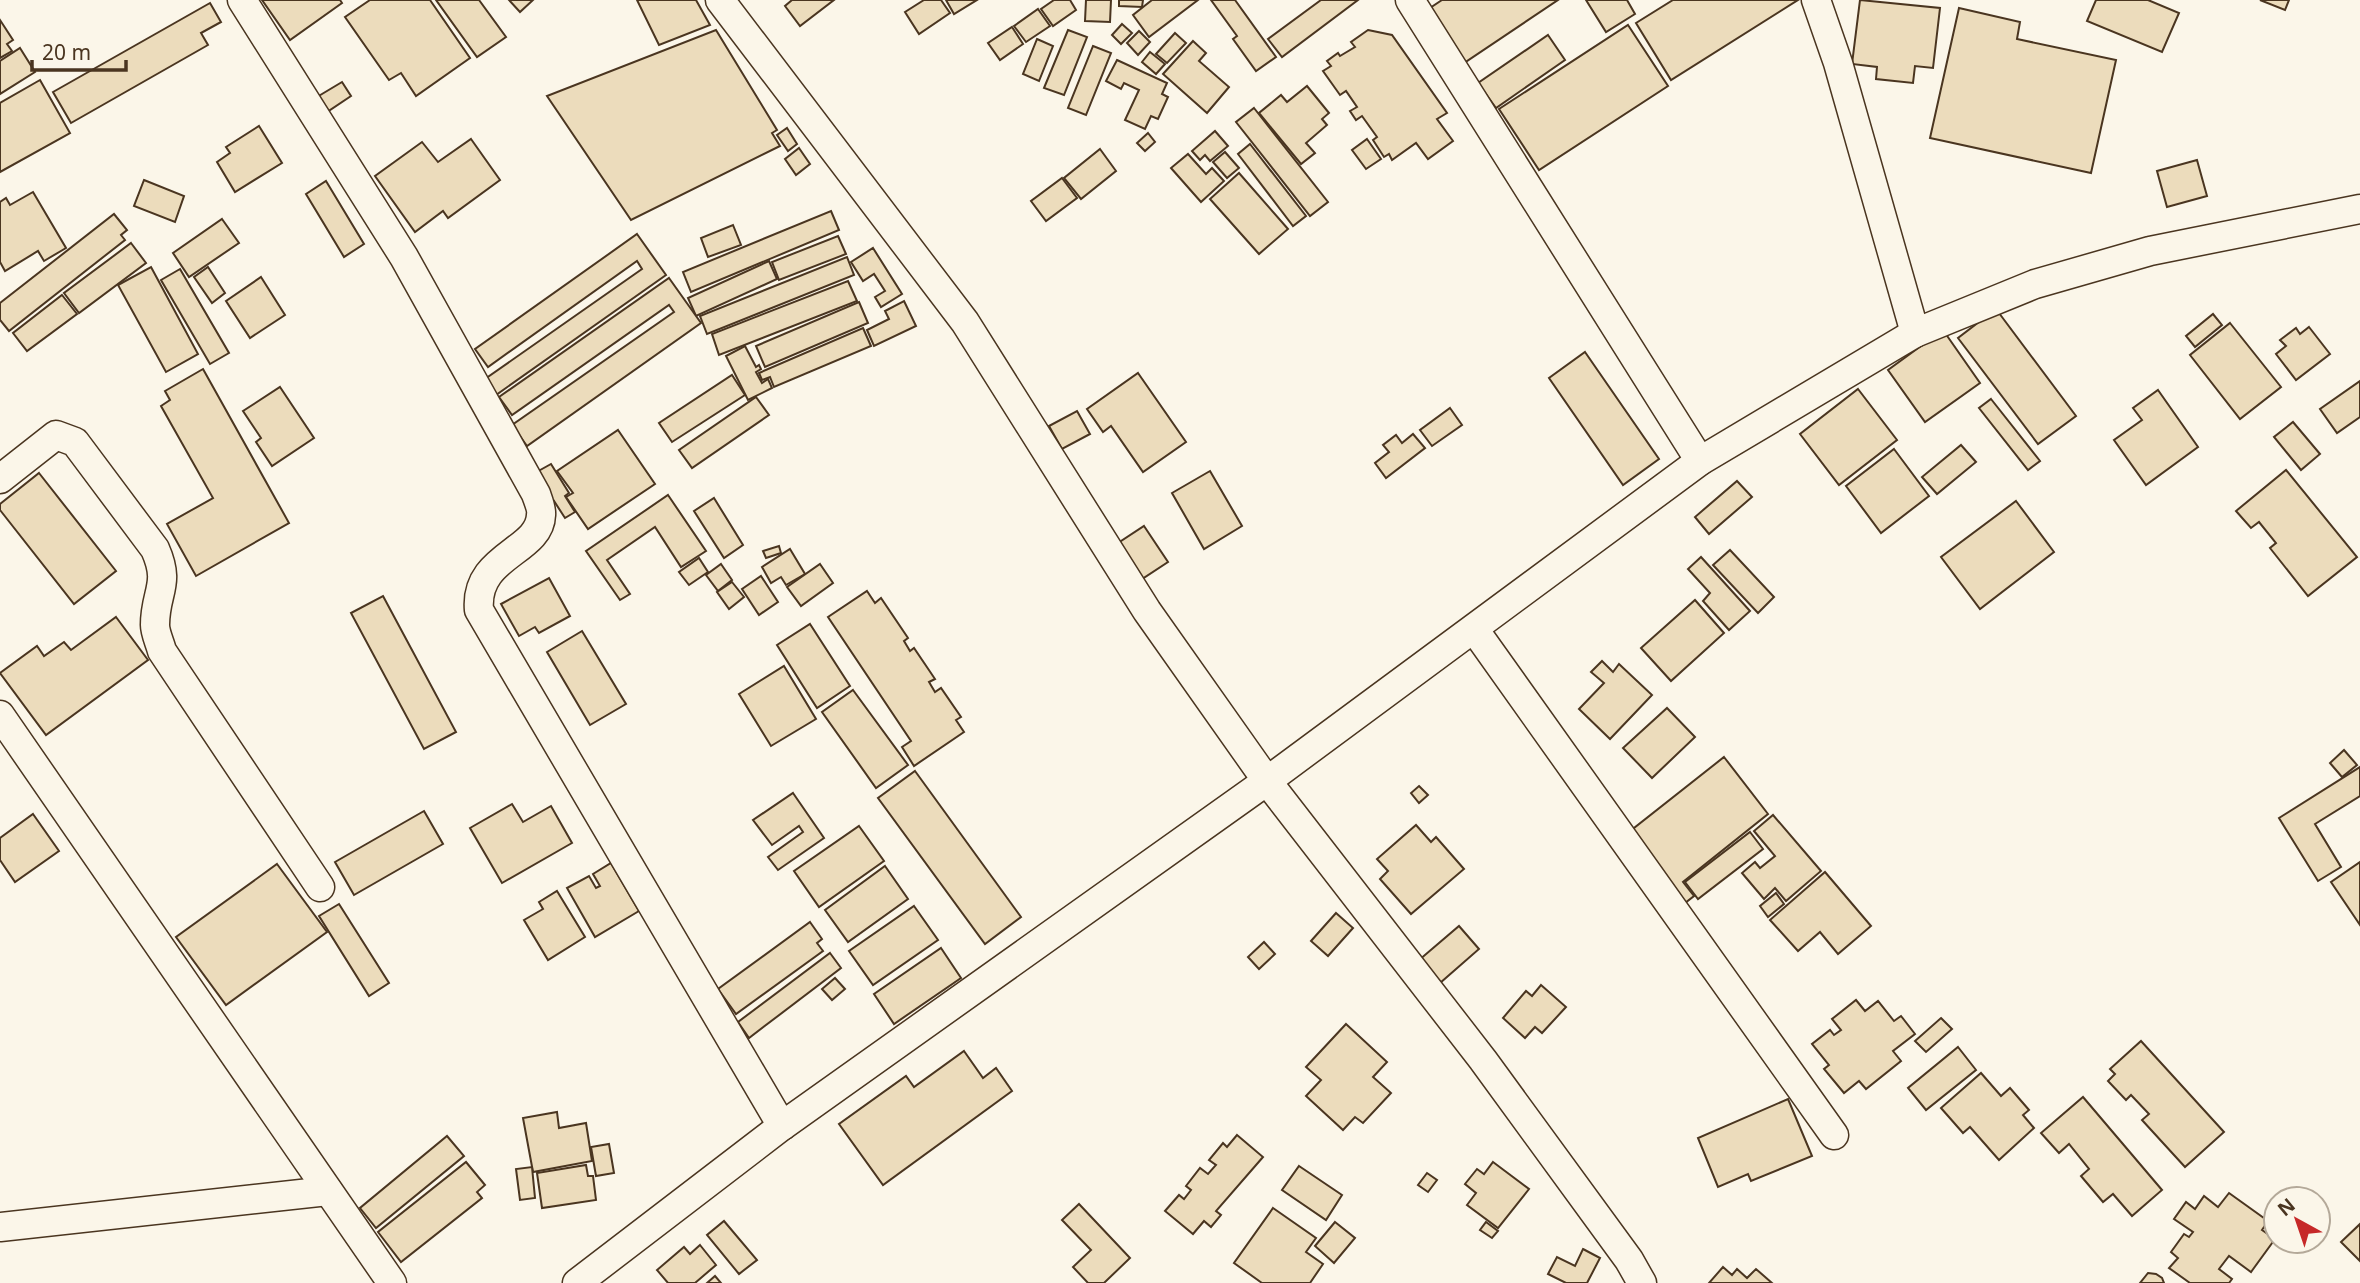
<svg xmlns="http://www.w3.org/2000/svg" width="2360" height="1283" font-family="'Noto Sans',sans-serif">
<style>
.building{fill:#ecdcbc;stroke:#4a3520;stroke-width:2}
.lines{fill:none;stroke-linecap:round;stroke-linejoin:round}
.minor-casing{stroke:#4a3520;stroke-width:31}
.minor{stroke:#fbf6e9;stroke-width:28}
</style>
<rect width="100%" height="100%" fill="#fbf6e9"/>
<g class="building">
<path d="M262 0H340L342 3 290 40Z"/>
<path d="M370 0H430L470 58 416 96 401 73 389 80 345 17Z"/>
<path d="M436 0H479L506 37 477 57Z"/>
<path d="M509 0H533L520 12Z"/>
<path d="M637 0H696L710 25 659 45Z"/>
<path d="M792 0H834L800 26 785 6Z"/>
<path d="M924 0H941L950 13 919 34 905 12Z"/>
<path d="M946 0H977L954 14Z"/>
<path d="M1054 0H1070L1076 10 1053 26 1041 9Z"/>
<path d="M1086 0H1111L1110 22 1085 21Z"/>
<path d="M1119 0H1143L1142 7 1119 6Z"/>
<path d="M1152 0H1198L1149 37 1133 15Z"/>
<path d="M1211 0H1235L1276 57 1256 71 1233 39 1237 36Z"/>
<path d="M1321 0H1358L1282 57 1268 39Z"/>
<path d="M1442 0H1558L1464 63 1427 10Z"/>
<path d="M1586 0H1627L1635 14 1606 32Z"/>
<path d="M1673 0H1798L1671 80 1636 23Z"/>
<path d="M1860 0 1940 8 1933 68 1915 66 1913 83 1876 79 1877 67 1852 64Z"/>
<path d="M2096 0H2148L2179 13 2162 52 2087 21Z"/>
<path d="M2260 0H2289L2285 10Z"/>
<path d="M210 3 221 22 201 33 208 45 71 123 53 92Z"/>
<path d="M1959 8 2020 22 2017 39 2116 60 2091 173 1930 138Z"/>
<path d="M1038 9 1050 26 1026 42 1014 26Z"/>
<path d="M0 20 13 40 7 44 12 51 0 58Z"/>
<path d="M1122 24 1132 33 1121 44 1112 35Z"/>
<path d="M1628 25 1668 86 1539 170 1499 109Z"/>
<path d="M1012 27 1023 44 1000 60 988 43Z"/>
<path d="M716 30 777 130 772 133 780 146 631 220 547 96Z"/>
<path d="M1068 30 1087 37 1064 95 1044 88Z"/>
<path d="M1368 30 1392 35 1447 113 1437 119 1453 141 1428 159 1416 143 1392 160 1389 154 1384 157 1373 140 1377 137 1362 116 1356 120 1350 111 1357 107 1346 91 1340 95 1323 71 1331 66 1327 61 1338 53 1340 56 1355 47 1351 42Z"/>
<path d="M1139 31 1150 42 1138 55 1127 43Z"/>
<path d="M1175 33 1186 43 1167 63 1156 54Z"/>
<path d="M1548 35 1565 60 1496 108 1478 83Z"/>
<path d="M1037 39 1053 46 1039 81 1023 74Z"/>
<path d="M1193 41 1206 53 1199 61 1229 87 1207 113 1163 74Z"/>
<path d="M1093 46 1111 53 1086 115 1068 108Z"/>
<path d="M20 48 35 72 0 94V61Z"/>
<path d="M1150 52 1165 64 1156 74 1142 62Z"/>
<path d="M1117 60 1167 83 1162 94 1168 97 1158 119 1151 116 1145 129 1125 120 1139 90 1124 83 1121 89 1106 81Z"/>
<path d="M40 80 70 133 0 172V103Z"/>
<path d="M342 82 351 96 327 112 317 97Z"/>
<path d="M1307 86 1329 113 1322 119 1327 125 1306 143 1315 153 1301 164 1259 113 1281 95 1287 102Z"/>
<path d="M1254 108 1328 202 1310 216 1236 122Z"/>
<path d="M259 126 282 163 235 192 217 162 230 153 226 147Z"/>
<path d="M787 128 797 144 788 151 777 135Z"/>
<path d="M1215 131 1228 146 1210 161 1205 155 1200 160 1192 151Z"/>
<path d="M1148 133 1155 142 1145 151 1137 143Z"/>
<path d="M471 139 500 180 448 218 443 211 415 232 375 176 422 142 438 162Z"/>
<path d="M1367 139 1381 159 1366 169 1352 150Z"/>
<path d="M1250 144 1306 216 1293 226 1238 154Z"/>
<path d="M799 148 810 164 796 175 785 159Z"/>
<path d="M1100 149 1116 171 1081 199 1064 178Z"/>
<path d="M1225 152 1239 168 1227 178 1213 162Z"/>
<path d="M1188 154 1206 174 1212 168 1224 181 1201 202 1171 168Z"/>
<path d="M2197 160 2207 196 2167 207 2157 171Z"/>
<path d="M1239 173 1288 229 1259 254 1210 199Z"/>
<path d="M1062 178 1077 198 1046 221 1031 201Z"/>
<path d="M144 180 184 196 175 222 134 206Z"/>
<path d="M326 181 364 244 344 257 306 194Z"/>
<path d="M33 192 66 248 44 261 38 251 5 271 0 262V202L6 198 10 205Z"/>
<path d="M831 211 839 230 691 292 683 272Z"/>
<path d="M114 214 127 230 121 235 125 240 9 331 0 320V303Z"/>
<path d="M222 219 239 243 189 277 173 253Z"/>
<path d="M733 225 741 245 708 257 701 238Z"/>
<path d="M637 234 666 275 496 395 485 379 642 269 637 261 488 367 475 349Z"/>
<path d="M838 236 846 254 779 280 772 262Z"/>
<path d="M131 243 146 263 79 313 64 293Z"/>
<path d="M873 248 902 294 881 307 875 297 885 291 874 274 863 281 851 262Z"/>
<path d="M847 257 854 275 707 334 700 316Z"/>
<path d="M769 261 777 279 696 316 688 298Z"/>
<path d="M151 267 198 354 166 372 118 285Z"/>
<path d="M208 267 225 293 212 303 194 277Z"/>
<path d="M180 269 229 353 210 364 161 280Z"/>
<path d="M261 277 285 315 250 338 226 301Z"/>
<path d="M669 278 701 323 527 446 512 425 674 312 669 305 512 415 499 397Z"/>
<path d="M848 281 857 301 719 355 712 334Z"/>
<path d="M62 295 77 314 27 351 13 333Z"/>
<path d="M904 301 916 326 874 346 867 330 889 319 885 311Z"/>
<path d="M859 302 868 323 765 367 756 346Z"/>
<path d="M1996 309 2076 416 2038 444 1958 338Z"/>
<path d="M2213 314 2222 325 2195 347 2186 336Z"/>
<path d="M2230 323 2281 387 2240 419 2190 355Z"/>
<path d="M2309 327 2330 354 2296 380 2276 354 2286 346 2280 340 2296 328 2300 334Z"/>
<path d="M863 328 871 346 774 387 770 377 762 380 759 373Z"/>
<path d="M1943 330 1980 383 1925 422 1888 370Z"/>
<path d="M745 346 756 367 759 365 761 369 756 372 762 383 768 379 772 388 748 400 726 356Z"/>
<path d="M1585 352 1659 459 1623 485 1549 378Z"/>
<path d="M203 369 289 523 196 576 167 524 213 498 161 406 170 400 165 391Z"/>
<path d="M1138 373 1186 442 1143 472 1111 426 1103 432 1087 409Z"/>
<path d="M732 375 745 395 672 442 659 423Z"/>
<path d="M2360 381V417L2337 433 2320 409Z"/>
<path d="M280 387 314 438 272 466 256 442 261 438 243 411Z"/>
<path d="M1858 389 1897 440 1839 485 1800 434Z"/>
<path d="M2158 390 2198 447 2146 485 2114 440 2142 420 2133 408Z"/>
<path d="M756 397 769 415 692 468 679 450Z"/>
<path d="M1991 399 2040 461 2028 470 1979 408Z"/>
<path d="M1450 408 1462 425 1432 446 1420 430Z"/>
<path d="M1077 411 1090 434 1062 449 1049 426Z"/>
<path d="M2293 422 2320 454 2301 470 2274 437Z"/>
<path d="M618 430 655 484 588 529 566 497 573 493 557 471Z"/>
<path d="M1413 434 1425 448 1386 478 1375 463 1389 452 1383 445 1396 435 1402 443Z"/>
<path d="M1961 445 1976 462 1937 494 1922 477Z"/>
<path d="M1894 449 1929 496 1881 533 1846 486Z"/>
<path d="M551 464 569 493 565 496 575 512 565 518 554 501 551 503 533 474Z"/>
<path d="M2286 470 2357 557 2308 596 2270 548 2276 543 2259 522 2251 528 2236 511Z"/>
<path d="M1210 471 1242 526 1204 549 1172 493Z"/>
<path d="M39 473 116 571 74 604 0 510V504Z"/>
<path d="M1737 481 1752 497 1709 534 1695 517Z"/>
<path d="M668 495 706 551 681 567 655 527 607 560 630 594 620 600 586 551Z"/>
<path d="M714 498 743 545 724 558 694 511Z"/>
<path d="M2016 501 2054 552 1980 609 1941 557Z"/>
<path d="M1144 526 1168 562 1139 581 1115 545Z"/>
<path d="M779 546 781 553 766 558 763 551Z"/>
<path d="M790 549 805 574 786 585 781 577 771 583 762 567Z"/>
<path d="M1730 550 1774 597 1758 613 1713 565Z"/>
<path d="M1701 557 1750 611 1729 630 1703 601 1710 593 1688 569Z"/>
<path d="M699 558 708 572 689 585 679 572Z"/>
<path d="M721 564 732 580 718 591 706 575Z"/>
<path d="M820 564 833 583 801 606 787 587Z"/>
<path d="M761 576 778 602 759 615 742 589Z"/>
<path d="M549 578 570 616 539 633 535 627 519 636 501 604Z"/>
<path d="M732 582 744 597 729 609 717 592Z"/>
<path d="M867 591 875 603 881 598 908 638 904 641 910 651 914 648 935 679 929 682 935 692 941 688 961 717 956 720 964 732 914 766 902 747 911 741 828 617Z"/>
<path d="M383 596 456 732 424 749 351 613Z"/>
<path d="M1695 600 1724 633 1671 681 1641 648Z"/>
<path d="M116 617 148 660 46 735 0 673 37 646 44 656 64 642 71 650Z"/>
<path d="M810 624 850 686 817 708 777 645Z"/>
<path d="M582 631 626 704 590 725 547 652Z"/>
<path d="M1602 661 1613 672 1619 664 1652 695 1610 739 1579 709 1604 683 1591 672Z"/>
<path d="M784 666 816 719 771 746 739 694Z"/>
<path d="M853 690 908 765 876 788 822 712Z"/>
<path d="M1667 708 1695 737 1652 778 1623 748Z"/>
<path d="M2344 750 2357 765 2342 777 2330 763Z"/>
<path d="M1724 757 1768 814 1683 882 1694 896 1685 903 1629 832Z"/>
<path d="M2360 767V796L2315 824 2341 867 2318 881 2279 818Z"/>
<path d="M915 771 1021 917 985 944 878 798Z"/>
<path d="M1419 786 1428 795 1419 803 1411 793Z"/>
<path d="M793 793 824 838 778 870 768 857 803 832 799 826 772 845 753 820Z"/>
<path d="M512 804 523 822 551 806 572 843 502 883 470 828Z"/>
<path d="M424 811 443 844 354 895 335 862Z"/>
<path d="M33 814 59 851 15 882 0 860V838Z"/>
<path d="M1773 815 1821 871 1786 901 1775 888 1764 899 1742 873 1755 862 1760 868 1775 856 1754 831Z"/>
<path d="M1416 825 1431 842 1436 837 1464 869 1411 914 1380 879 1388 871 1377 859Z"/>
<path d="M859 826 884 861 819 907 794 871Z"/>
<path d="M1750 832 1763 849 1698 899 1685 882Z"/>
<path d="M2360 862V925L2331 882Z"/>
<path d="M611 863 639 911 595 937 567 888 589 876 596 888 600 886 593 874Z"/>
<path d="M277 864 327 932 226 1005 176 937Z"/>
<path d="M885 866 908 899 848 942 825 910Z"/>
<path d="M1825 872 1871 926 1838 954 1820 932 1798 951 1770 920Z"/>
<path d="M557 891 585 937 548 960 524 920 543 909 539 902Z"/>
<path d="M1776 893 1784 904 1768 917 1760 906Z"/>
<path d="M339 904 389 983 369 996 319 916Z"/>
<path d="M914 906 938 940 873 985 849 951Z"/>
<path d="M1336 913 1353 928 1328 956 1311 941Z"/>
<path d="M810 922 822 939 817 943 823 951 736 1014 718 989Z"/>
<path d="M1459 926 1479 949 1432 990 1412 966Z"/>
<path d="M1264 942 1275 954 1259 969 1248 957Z"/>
<path d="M941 948 961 978 894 1024 874 994Z"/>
<path d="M830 953 841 968 749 1038 738 1022Z"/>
<path d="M835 978 845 989 832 1000 822 989Z"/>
<path d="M1541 985 1566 1007 1542 1033 1535 1027 1525 1038 1503 1018 1526 991 1532 996Z"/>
<path d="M1856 1000 1865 1011 1878 1001 1894 1021 1901 1016 1915 1034 1893 1051 1901 1061 1866 1089 1859 1081 1844 1093 1824 1069 1829 1065 1812 1044 1830 1030 1834 1035 1841 1030 1832 1019Z"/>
<path d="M1941 1018 1952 1029 1926 1052 1915 1041Z"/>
<path d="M1346 1024 1387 1062 1373 1077 1391 1093 1363 1123 1355 1117 1343 1130 1306 1096 1321 1080 1306 1067Z"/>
<path d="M2141 1041 2224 1132 2185 1167 2142 1120 2149 1114 2131 1095 2126 1100 2108 1081 2115 1074 2110 1069Z"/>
<path d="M1958 1047 1976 1070 1926 1110 1908 1088Z"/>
<path d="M964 1051 983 1078 996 1068 1012 1091 883 1185 839 1124 906 1076 914 1087Z"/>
<path d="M1981 1073 2001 1096 2010 1088 2029 1110 2023 1115 2034 1128 1999 1160 1970 1127 1963 1133 1941 1108Z"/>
<path d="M2083 1097 2162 1190 2132 1216 2113 1194 2103 1202 2081 1176 2089 1169 2069 1144 2059 1153 2041 1133Z"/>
<path d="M1788 1099 1812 1156 1751 1181 1748 1174 1718 1187 1698 1138Z"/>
<path d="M557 1112 559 1128 586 1123 592 1161 533 1172 523 1118Z"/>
<path d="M1237 1135 1263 1157 1216 1211 1221 1215 1211 1227 1204 1221 1193 1234 1165 1211 1179 1195 1184 1199 1191 1190 1186 1186 1200 1168 1208 1174 1216 1165 1209 1160 1223 1143 1227 1147Z"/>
<path d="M447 1136 464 1156 376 1228 360 1208Z"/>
<path d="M609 1144 614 1173 596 1176 591 1147Z"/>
<path d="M466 1162 485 1185 477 1192 482 1198 401 1262 378 1232Z"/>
<path d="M1493 1162 1529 1189 1498 1228 1467 1205 1476 1193 1465 1184 1477 1169 1484 1174Z"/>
<path d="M586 1165 588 1176H593L596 1200 542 1208 537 1173Z"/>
<path d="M1299 1166 1342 1195 1326 1220 1282 1190Z"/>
<path d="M532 1167 535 1198 520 1200 516 1169Z"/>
<path d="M1427 1173 1437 1180 1428 1192 1418 1185Z"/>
<path d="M2229 1193 2268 1221 2262 1230 2275 1239 2251 1272 2229 1256 2219 1269 2232 1279 2229 1283H2190L2169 1268 2178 1258 2171 1252 2184 1234 2189 1237 2193 1232 2174 1219 2186 1202 2195 1209 2204 1196 2218 1207Z"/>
<path d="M1079 1204 1130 1258 1104 1283H1088L1073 1267 1091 1250 1062 1220Z"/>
<path d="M1273 1208 1316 1238 1306 1252 1323 1264 1310 1283H1262L1234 1263Z"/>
<path d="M724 1221 757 1260 739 1274 707 1235Z"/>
<path d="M1335 1222 1355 1238 1334 1263 1315 1246Z"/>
<path d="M1486 1222 1498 1231 1492 1238 1480 1230Z"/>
<path d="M2360 1224V1261L2341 1242Z"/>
<path d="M700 1245 716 1265 695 1283H668L657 1270 684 1247 690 1254Z"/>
<path d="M1583 1249 1600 1258 1587 1283H1566L1548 1274 1557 1257 1575 1266Z"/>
<path d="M1723 1267 1732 1275 1737 1269 1747 1278 1756 1269 1772 1283H1709Z"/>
<path d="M2148 1273 2156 1274 2162 1278 2164 1283H2140Z"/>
<path d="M715 1276 721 1283H707Z"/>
</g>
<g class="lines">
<defs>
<g id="minor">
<path d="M242 0 404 257 536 494C538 500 542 509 541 515 540 552 474 555 479 610L782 1126"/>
<path d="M720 0 965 322 1147 611 1267 781 1483 1060 1629 1260 1642 1283"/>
<path d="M1410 0 1700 461"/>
<path d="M1816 0 1838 63 1915 333"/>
<path d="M0 479 56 435 75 442 155 549C171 585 155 591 155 625 155 633 160 643 162 651L320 887"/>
<path d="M1474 629 1834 1135"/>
<path d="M0 715 392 1283"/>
<path d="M0 1227 328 1191"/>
<path d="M577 1283 782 1126 1267 781 1700 461 1915 333 2035 284 2150 251 2360 209"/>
</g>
</defs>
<use href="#minor" class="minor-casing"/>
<use href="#minor" class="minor"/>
</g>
<g transform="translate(2297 1220) rotate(320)"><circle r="33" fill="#fbf6e9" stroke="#b4a999" stroke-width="2"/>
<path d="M0-5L12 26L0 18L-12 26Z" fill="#c62828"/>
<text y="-10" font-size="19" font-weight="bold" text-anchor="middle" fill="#4a3520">N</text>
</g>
<path d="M32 60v10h94v-10" fill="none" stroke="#4a3520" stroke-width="3.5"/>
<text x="42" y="60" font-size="21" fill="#4a3520" stroke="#fbf6e9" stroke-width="5" paint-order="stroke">20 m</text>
</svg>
